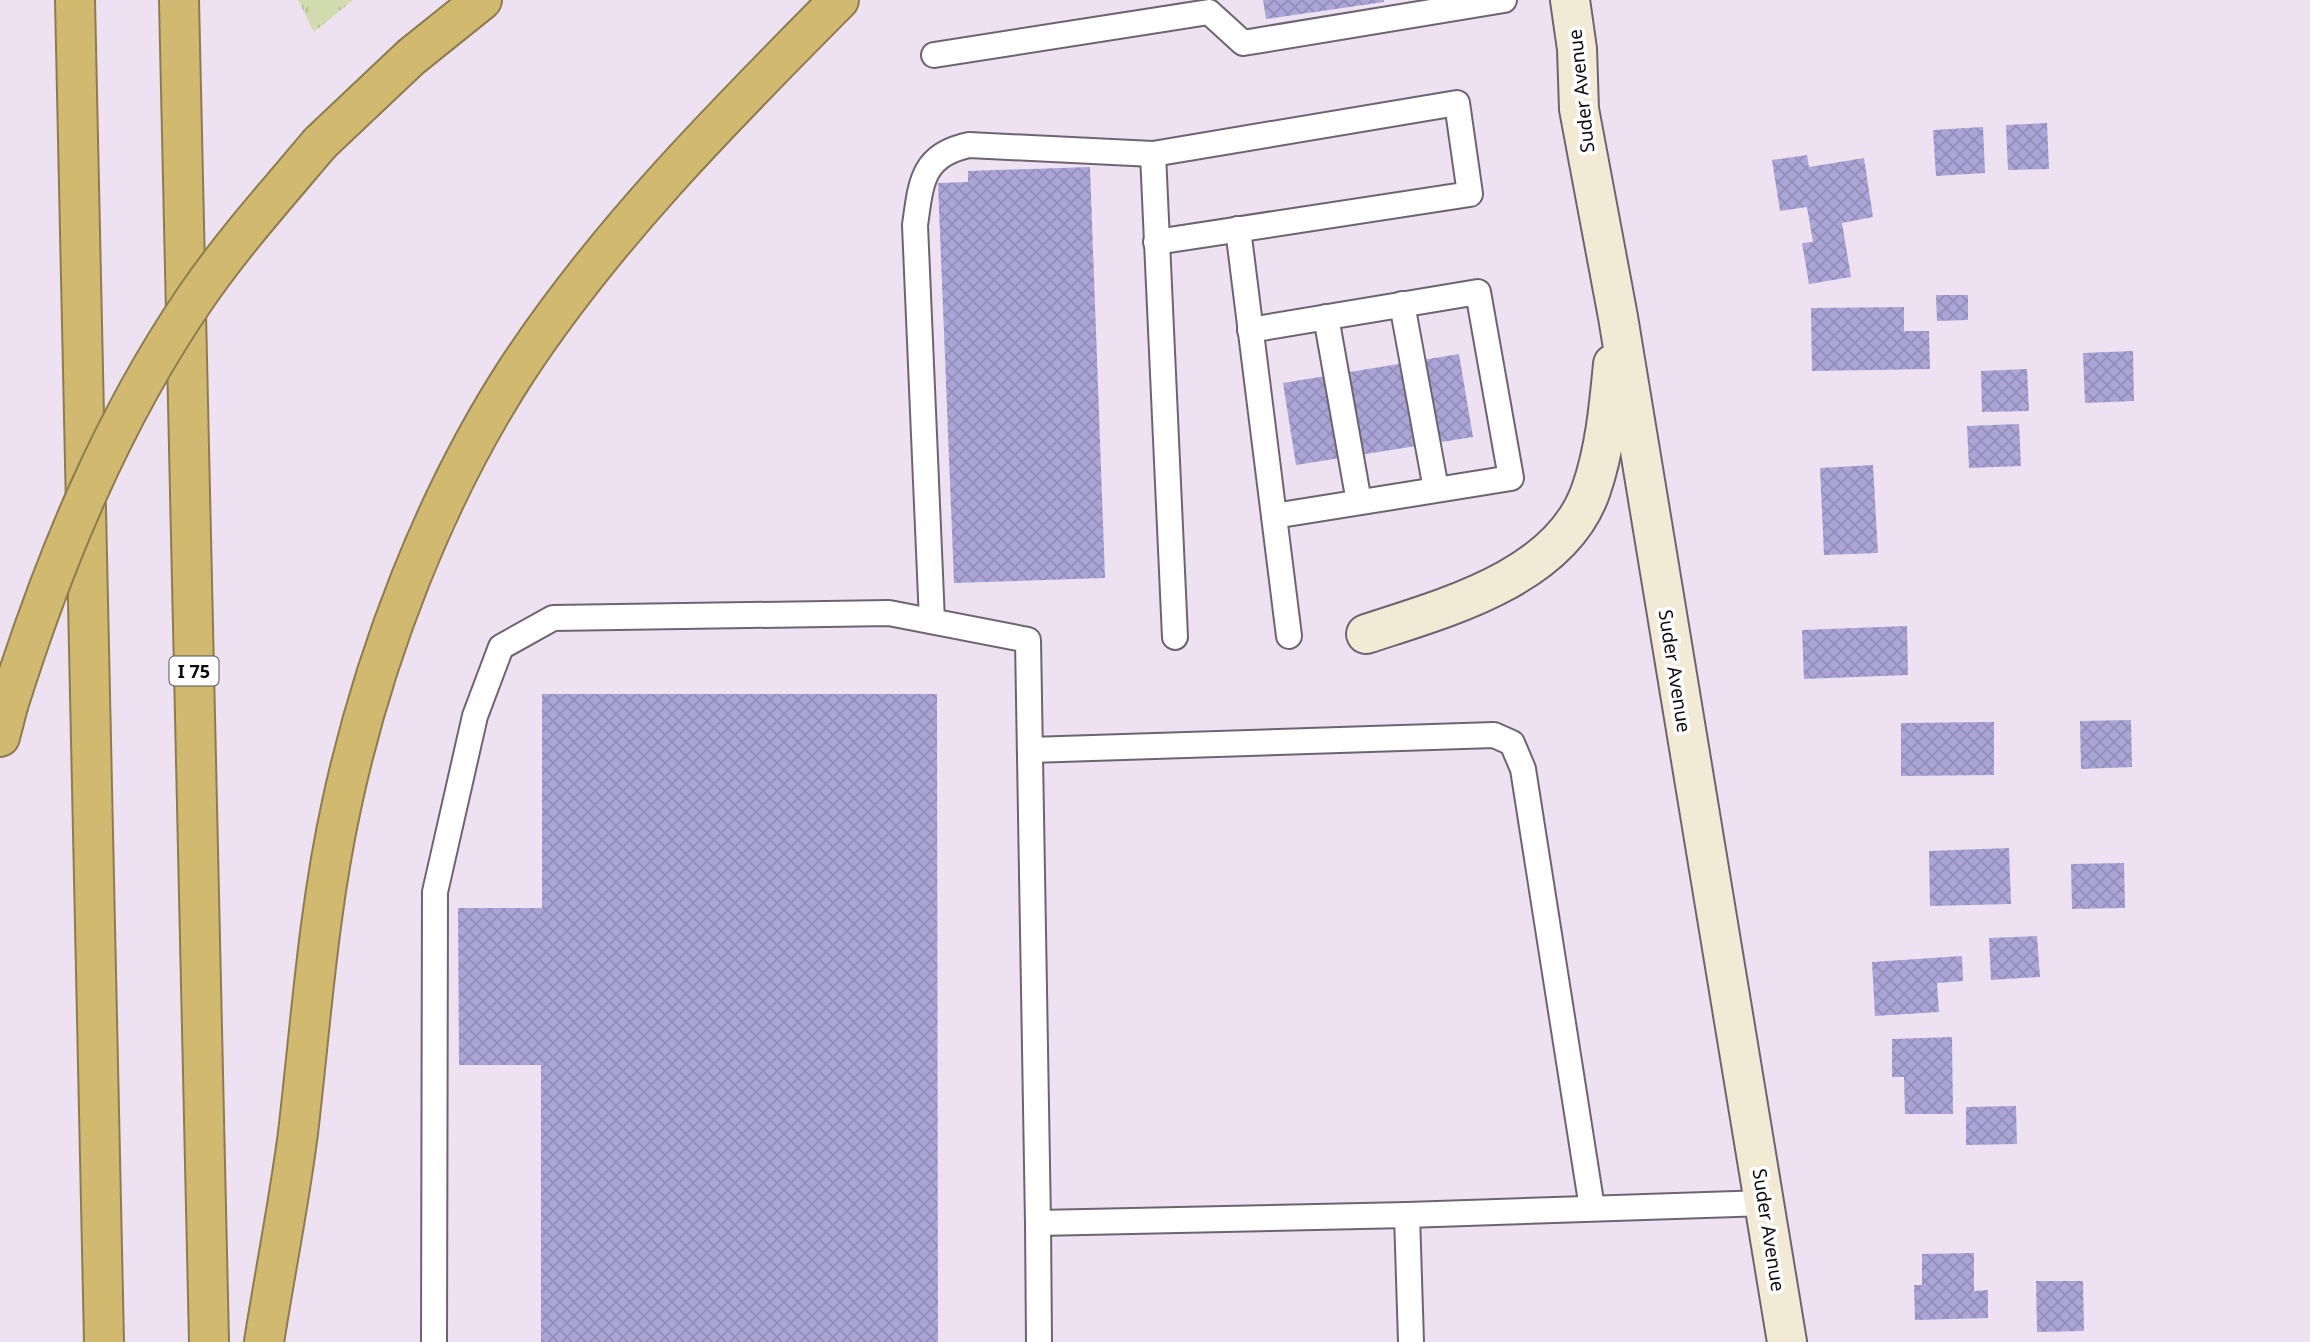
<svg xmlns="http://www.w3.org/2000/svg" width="2310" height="1342" font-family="'Noto Sans',sans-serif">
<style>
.grass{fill:url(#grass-tufts)}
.building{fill:url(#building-cross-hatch)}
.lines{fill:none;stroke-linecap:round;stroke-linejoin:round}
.lane-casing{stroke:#6e6471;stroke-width:28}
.secondary-casing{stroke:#6e6471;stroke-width:42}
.highway-casing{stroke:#8d7c4e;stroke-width:42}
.lane{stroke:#fff;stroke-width:24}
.secondary{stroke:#f2ead4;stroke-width:38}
.highway{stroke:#d2b970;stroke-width:38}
.highway-bridge-casing{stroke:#8d7c4e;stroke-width:42;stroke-linecap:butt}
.highway-bridge{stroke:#d2b970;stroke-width:38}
.labels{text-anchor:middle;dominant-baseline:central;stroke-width:7;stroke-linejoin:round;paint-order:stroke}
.shield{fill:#fff;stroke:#565457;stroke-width:2}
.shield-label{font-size:18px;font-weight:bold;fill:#0d0a0f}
.street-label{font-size:19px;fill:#0d0a0f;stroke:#fff}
</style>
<defs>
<pattern id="grass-tufts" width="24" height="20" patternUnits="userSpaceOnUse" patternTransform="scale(1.75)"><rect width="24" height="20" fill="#d2dbad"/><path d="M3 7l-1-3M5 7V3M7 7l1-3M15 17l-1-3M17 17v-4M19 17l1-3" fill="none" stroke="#b3bb94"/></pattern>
<pattern id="building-cross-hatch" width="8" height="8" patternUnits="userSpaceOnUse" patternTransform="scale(1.75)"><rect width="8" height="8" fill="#aba5d7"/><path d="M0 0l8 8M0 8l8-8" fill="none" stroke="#928db7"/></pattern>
</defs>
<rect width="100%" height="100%" fill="#eee2f2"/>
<path class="grass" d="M298 0H353L314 32Z"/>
<g class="building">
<path d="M1263 0H1384V2L1266 19Z"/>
<path d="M2047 123 2049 169 2008 170 2006 125Z"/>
<path d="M1983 127 1985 173 1936 176 1933 130Z"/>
<path d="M1807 155 1809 167 1864 158 1873 217 1842 223 1851 277 1809 284 1802 243 1813 242 1807 207 1780 211 1772 160Z"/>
<path d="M1090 167 1105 578 954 583 938 183 968 182V171Z"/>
<path d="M1936 295H1968V320L1937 321Z"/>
<path d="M1904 307V331H1929L1930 369 1812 371 1811 308Z"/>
<path d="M2133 351 2134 401 2085 403 2083 353Z"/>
<path d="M1459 354 1473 437 1296 465 1283 383Z"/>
<path d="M2027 369 2029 411 1982 412 1981 371Z"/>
<path d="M2019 424 2021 466 1969 468 1967 426Z"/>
<path d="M1873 465 1878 553 1824 555 1820 468Z"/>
<path d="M1907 626 1908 675 1804 679 1802 630Z"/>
<path d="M542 694H937L938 1342H541V1065H459L458 908H542Z"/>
<path d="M2131 720 2132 767 2081 769 2080 721Z"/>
<path d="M1994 722V775L1901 776V723Z"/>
<path d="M2009 848 2011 904 1930 906 1929 851Z"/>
<path d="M2124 863 2125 908 2072 909 2071 864Z"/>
<path d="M2037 936 2040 977 1991 980 1989 938Z"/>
<path d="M1962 956 1963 981 1937 983 1939 1012 1875 1016 1872 962Z"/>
<path d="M1952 1037 1953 1114H1905L1904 1077H1892V1039Z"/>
<path d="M2016 1106 2017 1144 1966 1145V1107Z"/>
<path d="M1974 1253V1291L1988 1290V1318L1915 1320 1914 1285H1922V1254Z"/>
<path d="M2036 1281H2083L2084 1331 2037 1332Z"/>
</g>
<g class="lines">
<defs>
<g id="lane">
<path d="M934 55 1209 12 1243 43 1504 0"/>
<path d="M1153 154 1175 637"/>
<path d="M1238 229 1289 636"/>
<path d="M1402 304 1436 489"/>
<path d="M1326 317 1359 502"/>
<path d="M1250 330 1478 292 1511 478 1274 516"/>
<path d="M932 621 915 225C921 184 921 155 969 145L1153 154 1457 103 1470 194 1156 242"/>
<path d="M1030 750 1494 735 1512 743 1523 769 1592 1208"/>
<path d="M1407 1215 1411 1342"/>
<path d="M1038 1223 1039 1342"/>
<path d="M434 1342 435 892 475 716 501 647 553 618 889 613 1028 640 1038 1223 1407 1215 1766 1203"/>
</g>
<g id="secondary">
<path d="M1570 0 1577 49 1579 109 1618 317 1787 1342"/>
<path d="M1366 634C1445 608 1561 578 1591 490 1605 450 1609 406 1613 364"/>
</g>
<g id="highway">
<path d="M75 0 104 1342"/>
<path d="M179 0 209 1342"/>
<path d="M320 143 411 57 482 0"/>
<path d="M0 737 8 706"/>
<path d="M264 1342C275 1272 289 1203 298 1133 311 1022 318 912 342 803 374 655 434 498 517 370 607 233 724 116 839 0"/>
</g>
</defs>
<use href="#lane" class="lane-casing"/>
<use href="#secondary" class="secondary-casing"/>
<use href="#highway" class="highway-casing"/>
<use href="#lane" class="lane"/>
<use href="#secondary" class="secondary"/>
<use href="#highway" class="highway"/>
<defs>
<path id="highway-bridge" d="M8 706C53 563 111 421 196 297 233 243 278 193 320 143"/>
</defs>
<use href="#highway-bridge" class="highway-bridge-casing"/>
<use href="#highway-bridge" class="highway-bridge"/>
</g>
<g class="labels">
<rect class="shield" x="169.5" y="656.5" width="49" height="29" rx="5"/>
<g class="shield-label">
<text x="194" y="671">I 75</text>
</g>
<g class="street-label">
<text transform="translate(1581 91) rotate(-96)">Suder Avenue</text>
<text transform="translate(1675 671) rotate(81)">Suder Avenue</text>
<text transform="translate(1769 1230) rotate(81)">Suder Avenue</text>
</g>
</g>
</svg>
